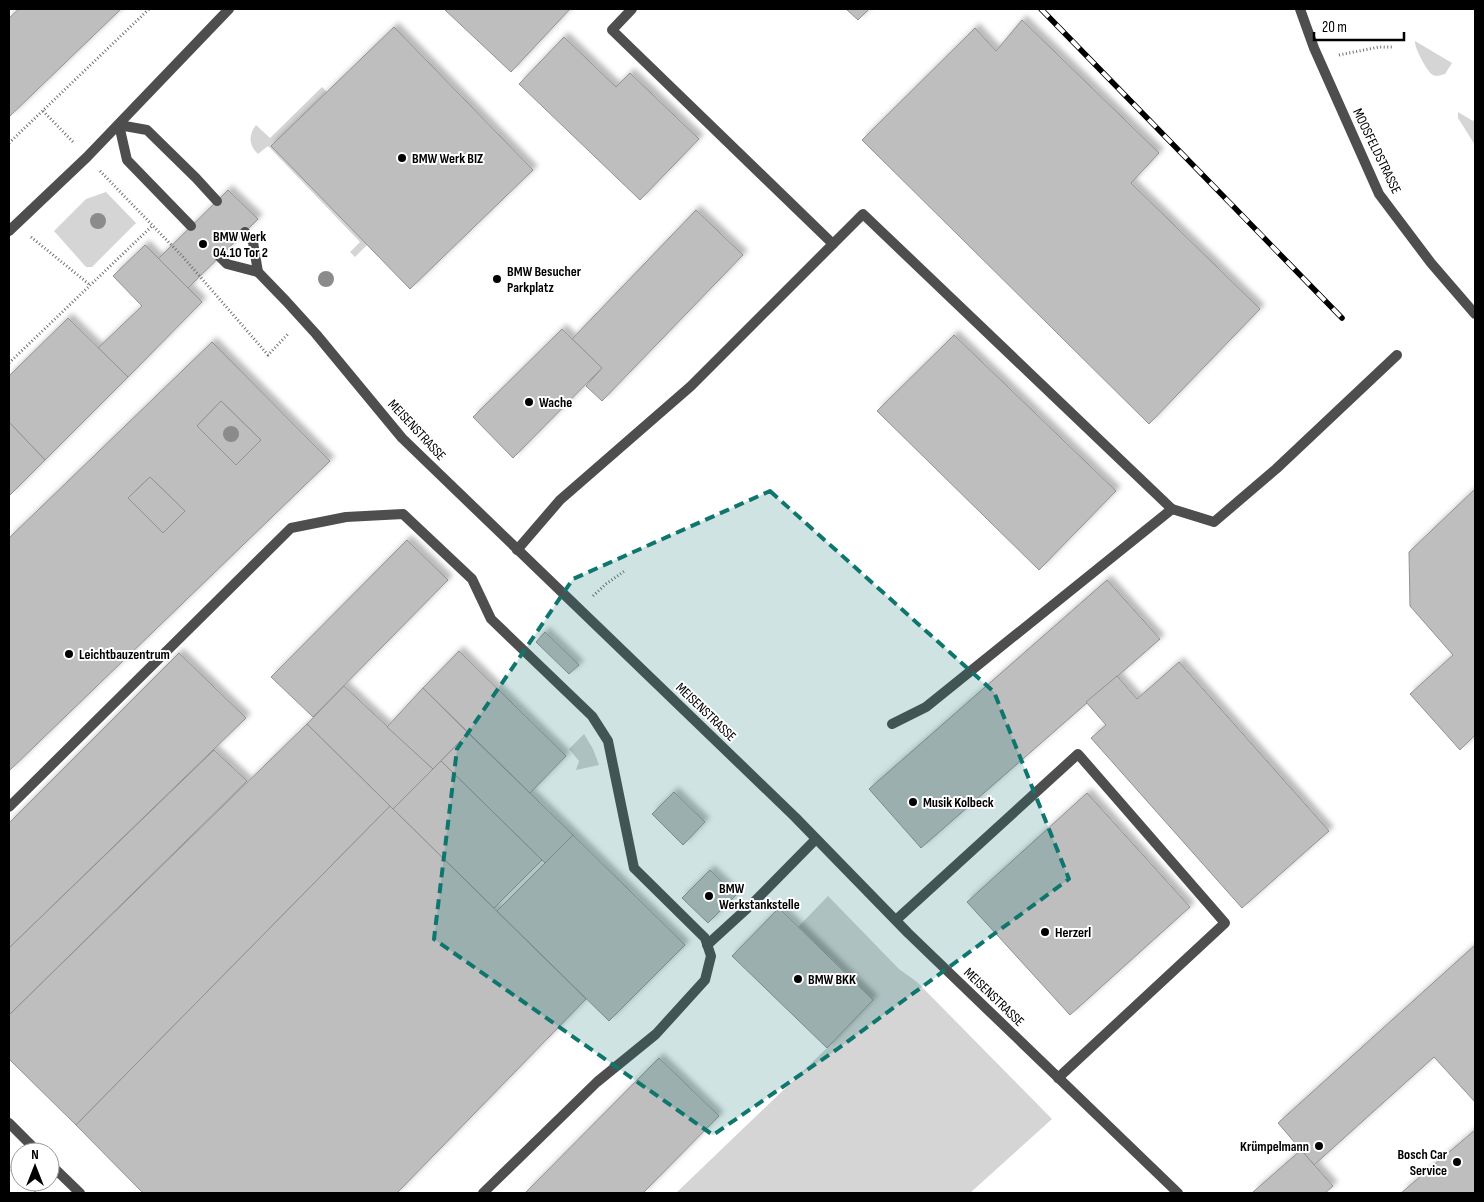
<svg xmlns="http://www.w3.org/2000/svg" width="1484" height="1202" font-family="'Sofia Sans Condensed',sans-serif">
<style>
.green{fill:#d5d5d5}
.building{fill:#bebebe;stroke:#929292;fill-rule:evenodd;filter:url(#shadow)}
.lines{fill:none;stroke-linecap:round;stroke-linejoin:round}
.path{stroke:#707070;stroke-width:3;stroke-dasharray:1 2.5;stroke-linecap:butt}
.service{stroke:#4e4e4e;stroke-width:10}
.minor{stroke:#4e4e4e;stroke-width:10}
.rail-casing{stroke:#000;stroke-width:5.5}
.rail{stroke:#fff;stroke-width:4;stroke-dasharray:11;stroke-linecap:butt}
.tree{fill:#8b8b8b}
.marked{fill:#0f766e;fill-opacity:0.2;stroke:#0f766e;stroke-width:4;stroke-dasharray:10 6;stroke-linejoin:round}
.poi-dot{fill:#000;stroke:#fff;stroke-width:2}
.labels{text-anchor:middle;dominant-baseline:central;stroke-width:4;stroke-linejoin:round;paint-order:stroke}
.street-label{font-size:14px;fill:#000;stroke:#fff}
.poi-label{font-size:14px;font-weight:bold;fill:#000;stroke:#fff;text-anchor:start}
</style>
<defs>
<filter id="shadow"><feDropShadow dx="4.5" dy="-4.5" stdDeviation="2.5" flood-color="#0004"/></filter>
</defs>
<rect width="100%" height="100%" fill="#fff"/>
<g class="green">
<path d="M1415 41 1452 63 1445 74C1441 75 1436 77 1433 75 1427 72 1414 47 1415 41Z"/>
<path d="M322 87 327 92 367 245 355 257 350 252 360 242 268 146 258 154C249 146 248 135 256 125L270 138Z"/>
<path d="M1458 112 1473 121 1475 118V145L1458 118Z"/>
<path d="M106 192 136 223 92 267H86L54 231 86 199Z"/>
<path d="M584 734 593 749 599 765 576 770 579 761 569 749Z"/>
<path d="M828 896 899 969 917 982 1052 1119 970 1193H676L827 1048 872 1000 798 927Z"/>
</g>
<g class="building">
<path d="M19 9H121L9 117V18Z"/>
<path d="M444 9H570L511 72Z"/>
<path d="M846 9H869L858 20Z"/>
<path d="M1022 20 1159 153 1131 183 1260 309 1149 424 862 140 975 28 996 51Z"/>
<path d="M394 27 533 170 410 289 271 146Z"/>
<path d="M564 37 616 87 630 73 699 139 640 200 519 84Z"/>
<path d="M228 190 258 219 188 288 158 259Z"/>
<path d="M696 210 743 255 602 401 586 386 602 368 572 339Z"/>
<path d="M145 245 202 302 128 377 98 348 142 306 113 276Z"/>
<path d="M68 318 128 377 45 460 9 422V376Z"/>
<path d="M562 329 602 368 513 458 473 417Z"/>
<path d="M954 335 1116 491 1039 570 877 411Z"/>
<path d="M212 342 330 461 9 771V538ZM221 401 261 440 236 465 197 426ZM150 477 185 511 163 533 128 498Z"/>
<path d="M221 401 261 440 236 465 197 426Z"/>
<path d="M9 422 45 460 9 496Z"/>
<path d="M150 477 185 511 163 533 128 498Z"/>
<path d="M1475 489V735L1460 750 1410 694 1453 655 1410 606 1409 552Z"/>
<path d="M407 540 448 580 313 717 271 677Z"/>
<path d="M1107 580 1160 639 921 848 869 789Z"/>
<path d="M545 632 579 665 569 674 536 642Z"/>
<path d="M459 651 566 756 530 793 423 688Z"/>
<path d="M179 653 246 718 9 948V823Z"/>
<path d="M1179 662 1329 831 1242 908 1091 738 1106 725 1086 702 1117 676 1137 699Z"/>
<path d="M344 686 433 769 393 809 307 724Z"/>
<path d="M423 688 468 733 433 769 387 727Z"/>
<path d="M307 724 390 806 76 1125 9 1059V1015Z"/>
<path d="M468 733 573 835 545 863 441 761Z"/>
<path d="M214 750 247 781 9 1015V948Z"/>
<path d="M441 761 542 860 494 908 393 809Z"/>
<path d="M674 792 705 822 683 845 652 814Z"/>
<path d="M1087 793 1190 907 1070 1015 967 902Z"/>
<path d="M390 806 586 999 397 1193H143L76 1125Z"/>
<path d="M573 835 685 945 609 1021 497 911Z"/>
<path d="M710 870 736 895 708 923 682 898Z"/>
<path d="M779 908 873 1000 827 1048 732 956Z"/>
<path d="M1475 945V1102L1434 1057 1314 1165 1278 1123Z"/>
<path d="M659 1058 719 1116 643 1193H525Z"/>
<path d="M1475 1130V1193H1401Z"/>
<path d="M1301 1150 1333 1186 1325 1193H1254L1253 1192Z"/>
</g>
<g class="lines">
<g class="path">
<path d="M1339 55 1379 47H1393"/>
<path d="M43 111 74 143"/>
<path d="M9 143 149 9"/>
<path d="M100 171 183 257 268 355 289 333"/>
<path d="M31 237 90 285"/>
<path d="M9 363 152 226"/>
<path d="M593 596 606 584 626 570"/>
<path d="M9 1167 20 1178"/>
<path d="M24 1182 35 1193"/>
</g>
<g class="service">
<path d="M632 9 612 30 833 244"/>
<path d="M191 226 127 160 119 125 147 130 196 178 217 201"/>
<path d="M9 231 87 157 229 9"/>
<path d="M517 550 560 500 691 386 863 214 1172 509 1214 522 1276 469 1397 355"/>
<path d="M892 724 926 707 1172 509"/>
<path d="M9 807 291 528 346 517 403 514 472 579 491 619 592 716 608 741 634 868 705 938 711 956 705 980 656 1034 597 1082 483 1193"/>
<path d="M896 920 1078 754 1225 923 1058 1078"/>
<path d="M707 945 753 903 816 839"/>
<path d="M9 1123 38 1152"/>
<path d="M50 1164 80 1193"/>
</g>
<g class="minor">
<path d="M1300 9 1314 48 1379 194 1431 263 1475 314"/>
<path d="M245 232 253 242 258 272 286 301 316 334 402 438 795 817 908 933 1178 1193"/>
<path d="M217 254 227 264 258 272"/>
</g>
<defs>
<path id="rail" d="M1041 9 1342 318"/>
</defs>
<use href="#rail" class="rail-casing"/>
<use href="#rail" class="rail"/>
</g>
<g class="tree">
<circle cx="98" cy="221" r="8"/>
<circle cx="326" cy="279" r="8"/>
<circle cx="231" cy="434" r="8"/>
</g>
<path class="marked" d="M770 491 994 692 1069 879 836 1050 713 1135 434 939 457 749 573 579Z"/>
<g class="poi-dot">
<circle cx="402" cy="158" r="5"/>
<circle cx="203" cy="244" r="5"/>
<circle cx="497" cy="279" r="5"/>
<circle cx="529" cy="402" r="5"/>
<circle cx="69" cy="654" r="5"/>
<circle cx="913" cy="802" r="5"/>
<circle cx="709" cy="896" r="5"/>
<circle cx="1045" cy="932" r="5"/>
<circle cx="798" cy="979" r="5"/>
<circle cx="1319" cy="1146" r="5"/>
<circle cx="1457" cy="1162" r="5"/>
</g>
<g class="labels">
<g class="street-label">
<text transform="translate(1377 151) rotate(64)">MOOSFELDSTRASSE</text>
<text transform="translate(417 430) rotate(47)">MEISENSTRASSE</text>
<text transform="translate(706 712) rotate(44)">MEISENSTRASSE</text>
<text transform="translate(994 997) rotate(44)">MEISENSTRASSE</text>
</g>
<g class="poi-label">
<text x="412" y="158">BMW Werk BIZ</text>
<text x="213" y="236">BMW Werk<tspan x="213" dy="16">04.10 Tor 2</tspan></text>
<text x="507" y="271">BMW Besucher<tspan x="507" dy="16">Parkplatz</tspan></text>
<text x="539" y="402">Wache</text>
<text x="79" y="654">Leichtbauzentrum</text>
<text x="923" y="802">Musik Kolbeck</text>
<text x="719" y="888">BMW<tspan x="719" dy="16">Werkstankstelle</tspan></text>
<text x="1055" y="932">Herzerl</text>
<text x="808" y="979">BMW BKK</text>
<text x="1309" y="1146" text-anchor="end">Krümpelmann</text>
<text x="1447" y="1154" text-anchor="end">Bosch Car<tspan x="1447" dy="16">Service</tspan></text>
</g>
</g>
<rect width="1484" height="1202" fill="none" stroke="#000000" stroke-width="20"/>
<g transform="translate(35 1167)"><circle r="24" fill="#ffffff" stroke="#999999"/>
<path d="M0-4L9 19L0 12L-9 19Z" fill="#000000"/>
<text y="-8" font-size="14" font-weight="bold" text-anchor="middle" fill="#000000">N</text>
</g>
<path d="M1314 32v8h90v-8" fill="none" stroke="#000000" stroke-width="2.5"/>
<text x="1322" y="32" font-size="15" fill="#000000" stroke="#ffffff" stroke-width="4" paint-order="stroke">20 m</text>
</svg>
